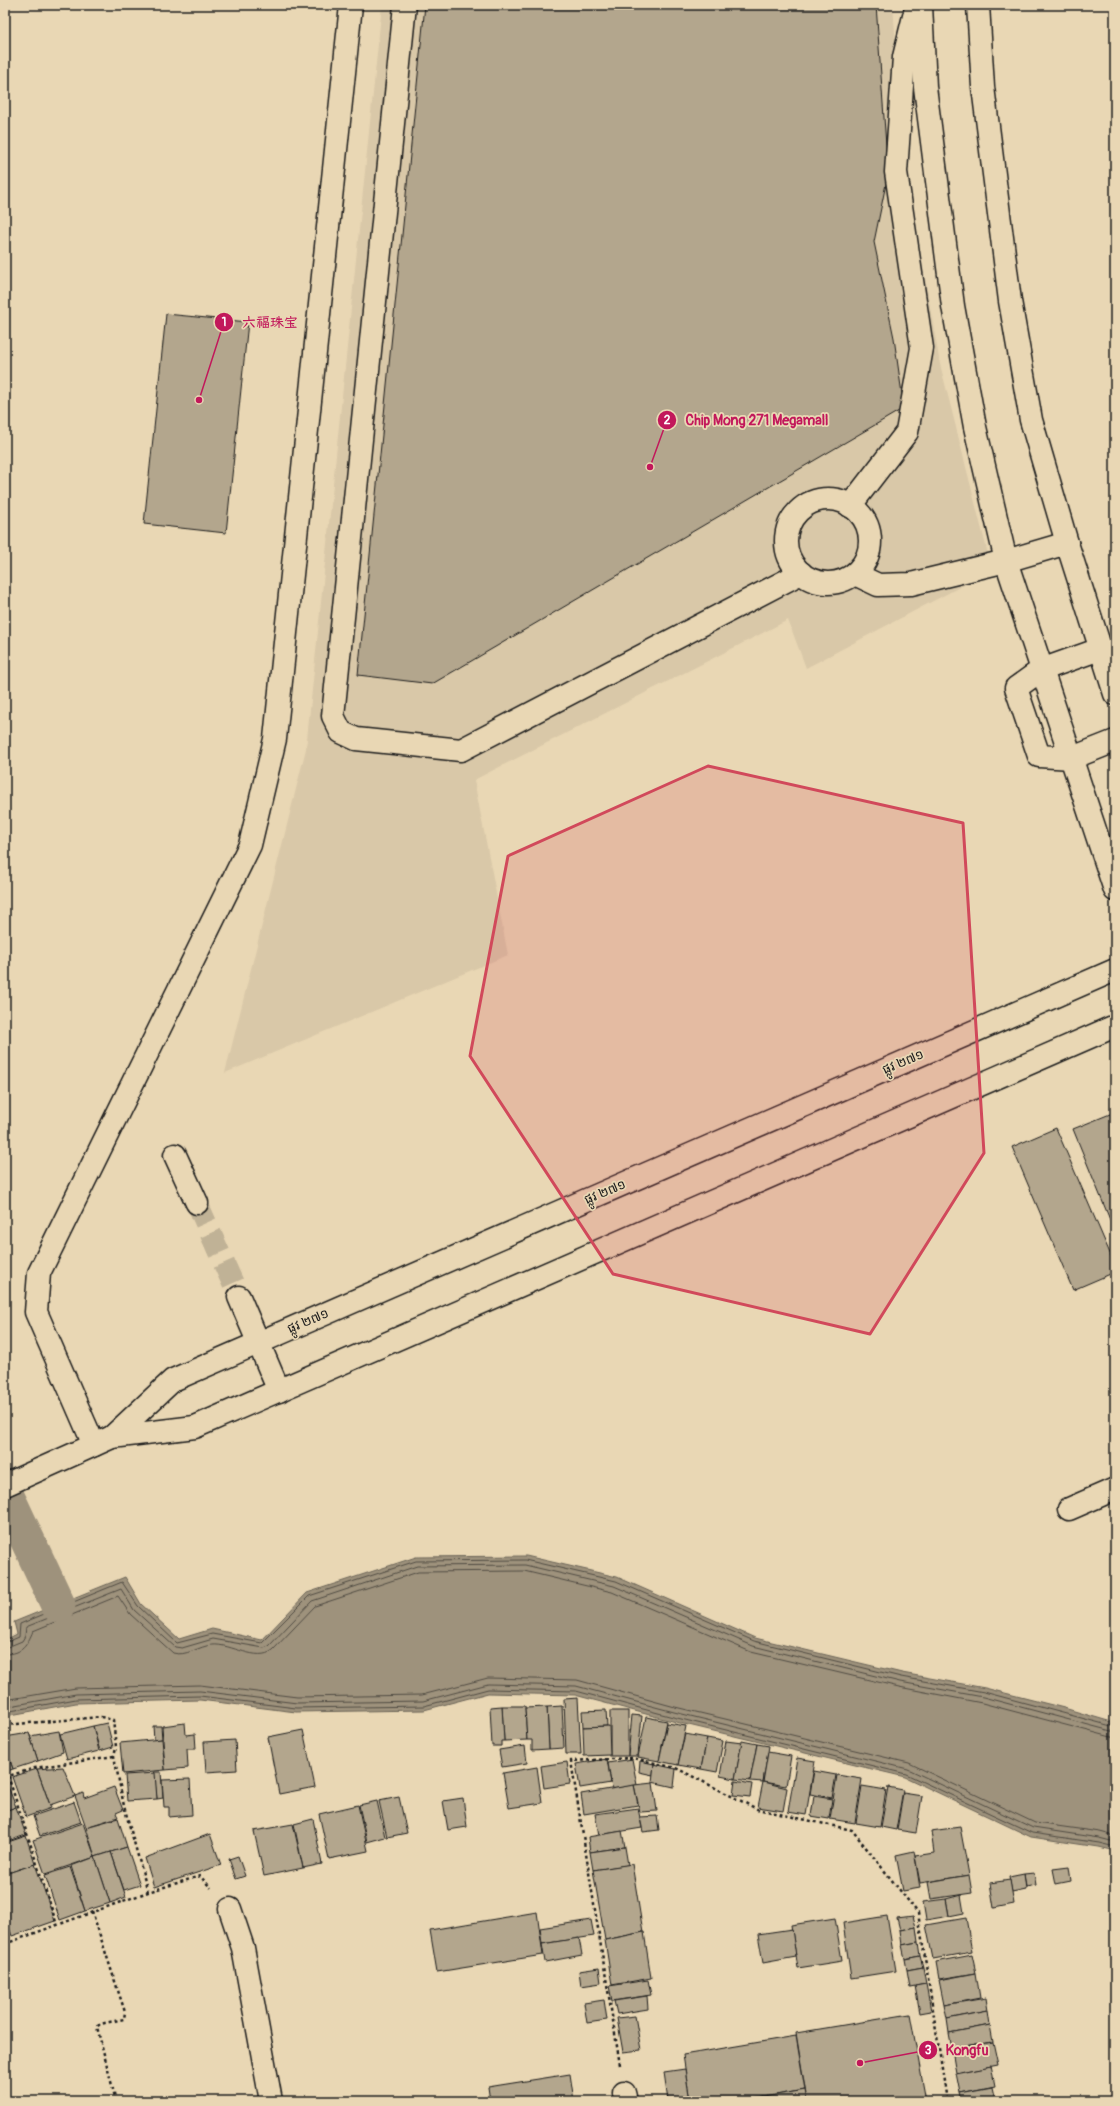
<svg xmlns="http://www.w3.org/2000/svg" width="1120" height="2106" font-family="Pangolin,'LXGW WenKai TC','Noto Sans Khmer',sans-serif">
<style>
.built{fill:#d9c8a8}
.water{fill:#9e927c;stroke:#6a6356}
.lines{fill:none;stroke-linecap:round;stroke-linejoin:round}
.shore{stroke:#504b42;stroke-width:1}
.canal{stroke:#9e927c;stroke-width:35}
.building{fill:#b3a68d;stroke:#1c1c1c}
.minor-tunnel{stroke:#c0b296;stroke-width:22;stroke-dasharray:22 11;stroke-linecap:butt}
.minor-casing{stroke:#1c1c1c;stroke-width:25}
.major-casing{stroke:#1c1c1c;stroke-width:25}
.path{stroke:#1c1c1c;stroke-width:2.5;stroke-dasharray:3 3;stroke-linecap:butt}
.minor{stroke:#e9d7b4;stroke-width:22}
.major{stroke:#e9d7b4;stroke-width:22}
.marked{fill:#d1495b;fill-opacity:0.2;stroke:#d1495b;stroke-width:3;stroke-linejoin:round}
.labels{text-anchor:middle;dominant-baseline:central;stroke-width:3.5;stroke-linejoin:round;paint-order:stroke}
.street-label{font-size:13px;fill:#1c1c1c;stroke:#e9d7b4}
.leader{fill:none;stroke:#c2185b;stroke-width:1.5}
.callout-dot{fill:#c2185b;stroke:#e9d7b4;stroke-width:1.5}
.mark-label{font-size:12px;text-anchor:middle;font-weight:bold;fill:#fff}
.callout-label{font-size:14px;text-anchor:middle;font-weight:bold;fill:#c2185b;stroke:#e9d7b4;stroke-width:3.5;stroke-linejoin:round;paint-order:stroke}
</style>
<rect width="100%" height="100%" fill="#e9d7b4"/>
<filter id="ink" filterUnits="userSpaceOnUse"><feTurbulence type="fractalNoise" baseFrequency=".025" numOctaves="2"/><feDisplacementMap in="SourceGraphic" scale="8" xChannelSelector="R" yChannelSelector="G"/><feConvolveMatrix kernelMatrix="1 2 1 2 8 2 1 2 1" color-interpolation-filters="sRGB"/></filter>
<g filter="url(#ink)">
<path class="built" d="M382 5H893L904 158 940 364 992 570 806 668 788 620 474 780 508 955 225 1073 306 749Z"/>
<path class="water" d="M526 1556 617 1577 755 1638 902 1673 985 1688 1064 1708 1115 1723V1851L1098 1847 1031 1837 905 1777 672 1721 575 1695 488 1693 424 1710 296 1712 200 1700 76 1703 5 1716V1640L17 1634 14 1622 125 1577 141 1604 179 1639 212 1629 262 1640 307 1593 416 1557Z"/>
<g class="lines">
<g class="shore">
<path d="M5 1643 19 1637 20 1624 122 1582 138 1606 177 1643 212 1634 262 1643 309 1596 416 1561 525 1560 616 1581 754 1641 901 1677 984 1692 1115 1727"/>
<path d="M5 1648 22 1641 25 1636 26 1627 121 1589 134 1610 175 1647 182 1648 213 1639 264 1648 269 1646 312 1601 417 1566 525 1565 614 1586 753 1646 900 1682 983 1697 1115 1732"/>
<path d="M5 1654C23 1654 27 1645 33 1631L118 1596 130 1614 173 1653C186 1657 199 1646 212 1645 231 1643 257 1663 273 1650L315 1606 418 1572 524 1571 612 1592 751 1652 899 1687 982 1703 1115 1738"/>
<path d="M5 1700 76 1688 200 1685 297 1697 422 1695 488 1678 577 1680 675 1707 909 1763 1035 1823 1100 1832 1115 1836"/>
<path d="M5 1707 76 1694 200 1691 297 1703 423 1701 488 1684 576 1686 674 1712 908 1769 1033 1828 1099 1838 1115 1842"/>
<path d="M5 1712 76 1699 200 1696 296 1708 424 1706 488 1689 576 1691 673 1717 906 1774 1032 1833 1099 1843 1115 1847"/>
</g>
<path class="canal" d="M5 1492 58 1605"/>
</g>
<g class="building">
<path d="M425 5H876L888 174 874 242 894 338 904 408 432 684 358 675Z"/>
<path d="M166 314 248 322 226 533 144 524Z"/>
<path d="M1115 1112V1232L1073 1129Z"/>
<path d="M1056 1128 1115 1265V1272L1073 1290 1012 1147Z"/>
<path d="M578 1698 581 1754H566L564 1699Z"/>
<path d="M502 1706H525L527 1740 504 1741Z"/>
<path d="M502 1706 504 1741H501V1746H492L490 1707Z"/>
<path d="M562 1706 564 1748 549 1749 547 1707Z"/>
<path d="M547 1707 549 1749 532 1750V1740H527L525 1708Z"/>
<path d="M606 1710 607 1726 583 1727 582 1711Z"/>
<rect x="610" y="1711" width="18" height="45"/>
<path d="M632 1715 642 1716 638 1756H628Z"/>
<path d="M646 1717 667 1721 659 1761 638 1757Z"/>
<path d="M107 1723 113 1747 100 1751 93 1726Z"/>
<path d="M185 1723 186 1735 195 1734 196 1749H187L188 1768 165 1770 162 1726Z"/>
<path d="M667 1723 686 1726 678 1765 659 1761Z"/>
<path d="M93 1726 99 1751 67 1759 60 1734Z"/>
<path d="M153 1726H161L162 1739 154 1740Z"/>
<path d="M609 1726 610 1755 584 1756 583 1727Z"/>
<path d="M303 1730 315 1787 279 1794 268 1737Z"/>
<path d="M59 1731 63 1752 38 1761 30 1736Z"/>
<path d="M29 1733 38 1761 13 1769 5 1745V1737Z"/>
<path d="M685 1734 707 1738 701 1769 678 1765Z"/>
<path d="M707 1738 723 1741 717 1772 701 1769Z"/>
<path d="M162 1739 165 1770 123 1774 120 1743Z"/>
<path d="M235 1740 237 1770 206 1772 204 1742Z"/>
<path d="M726 1741 742 1743 735 1779 720 1776Z"/>
<path d="M742 1741 757 1744 750 1781 735 1779Z"/>
<path d="M757 1744 769 1746 763 1782 750 1781Z"/>
<path d="M525 1746 527 1763 502 1767 499 1750Z"/>
<path d="M5 1748 13 1769 5 1772Z"/>
<path d="M768 1752 791 1756 786 1786 763 1782Z"/>
<path d="M797 1758 815 1761 806 1815 788 1812Z"/>
<path d="M607 1759 611 1783 580 1788 576 1764Z"/>
<path d="M632 1759 637 1785 612 1789 608 1763Z"/>
<path d="M640 1761 654 1764 653 1775 639 1772Z"/>
<path d="M567 1762 570 1784 544 1788 541 1766Z"/>
<path d="M654 1764 676 1769 674 1787 652 1782Z"/>
<path d="M63 1767 75 1796 50 1805 37 1769Z"/>
<path d="M537 1767 542 1803 509 1808 503 1773Z"/>
<path d="M37 1769 51 1808 26 1817 12 1777Z"/>
<path d="M814 1771 836 1775 832 1798 810 1794Z"/>
<path d="M154 1772H161L163 1798 157 1799Z"/>
<path d="M155 1773 157 1799 127 1801 125 1775Z"/>
<path d="M837 1775 862 1779 855 1823 830 1819Z"/>
<path d="M5 1779 16 1807 5 1811Z"/>
<path d="M190 1779 192 1815 169 1817V1807H164L162 1780Z"/>
<path d="M735 1781 752 1784 750 1797 733 1795Z"/>
<path d="M763 1782 787 1788 783 1811 758 1807Z"/>
<path d="M653 1783 657 1811 640 1812 634 1785Z"/>
<path d="M634 1785 638 1805 584 1814 581 1794Z"/>
<path d="M862 1786 886 1790 880 1827 856 1823Z"/>
<path d="M114 1787 123 1810 116 1813 118 1817 86 1827 75 1796 83 1793 84 1798Z"/>
<path d="M888 1787 903 1790 896 1830 881 1827Z"/>
<path d="M903 1793 922 1796 916 1833 897 1830Z"/>
<path d="M814 1796 832 1799 829 1819 811 1816Z"/>
<path d="M399 1797 407 1833 387 1837 379 1801Z"/>
<path d="M463 1798 467 1827 448 1830 443 1801Z"/>
<path d="M377 1801 385 1837 367 1842 359 1805Z"/>
<path d="M74 1802 81 1822 40 1836 33 1816Z"/>
<path d="M358 1805 368 1851 329 1859 319 1814Z"/>
<path d="M16 1807 26 1835 5 1842V1811Z"/>
<path d="M638 1808 642 1828 599 1835 595 1814Z"/>
<path d="M657 1816 659 1830 643 1832 640 1817Z"/>
<path d="M118 1818 127 1847 95 1857 86 1827Z"/>
<path d="M313 1819 322 1864 303 1868 294 1824Z"/>
<path d="M83 1823 95 1857 45 1874 33 1840Z"/>
<path d="M293 1824 303 1868 264 1876 254 1831Z"/>
<path d="M960 1827 969 1875 920 1883 915 1856 934 1853 931 1831Z"/>
<path d="M622 1831 625 1847 590 1852 588 1837Z"/>
<path d="M210 1834 221 1865 154 1887 145 1858Z"/>
<path d="M26 1836 35 1864 5 1874V1843Z"/>
<path d="M127 1847 140 1885 124 1890 111 1852Z"/>
<path d="M625 1847 628 1865 593 1870 590 1852Z"/>
<path d="M914 1851 920 1888 903 1891 896 1855Z"/>
<path d="M111 1852 126 1897 110 1903 95 1857Z"/>
<path d="M238 1856 245 1876 236 1879 229 1859Z"/>
<path d="M95 1857 110 1903 85 1911 71 1866Z"/>
<path d="M35 1864 55 1921 12 1936 5 1916V1874Z"/>
<path d="M632 1864 643 1932 605 1940 593 1870Z"/>
<path d="M70 1867 85 1911 60 1920 45 1875Z"/>
<path d="M1069 1867 1071 1881 1056 1884 1053 1869Z"/>
<path d="M1034 1873 1036 1885 1026 1887 1024 1874Z"/>
<path d="M1024 1874 1026 1889 1012 1892 1009 1877Z"/>
<path d="M969 1875 972 1893 931 1899 928 1882Z"/>
<path d="M1010 1880 1014 1904 994 1908 990 1883Z"/>
<path d="M961 1895 964 1913 949 1916 946 1899Z"/>
<path d="M946 1899 949 1916 926 1920 923 1902Z"/>
<path d="M537 1912 543 1955 437 1972 430 1930Z"/>
<path d="M887 1916 896 1971 851 1978 843 1923Z"/>
<path d="M913 1916 916 1927 900 1930 897 1918Z"/>
<path d="M835 1918 842 1961 798 1968 791 1925Z"/>
<path d="M966 1918 972 1952 933 1959 926 1925Z"/>
<path d="M591 1920 594 1936 542 1944 540 1928Z"/>
<path d="M916 1927 918 1942 902 1945 900 1930Z"/>
<path d="M792 1929 796 1957 763 1963 758 1934Z"/>
<path d="M644 1932 651 1978 612 1985 605 1940Z"/>
<path d="M579 1938 582 1955 545 1962 542 1944Z"/>
<path d="M918 1942 920 1956 905 1959 902 1945Z"/>
<path d="M972 1955 976 1973 939 1979 936 1962Z"/>
<path d="M920 1956 923 1967 907 1970 905 1959Z"/>
<path d="M923 1967 926 1984 910 1987 907 1970Z"/>
<path d="M599 1968 601 1983 581 1986 579 1971Z"/>
<path d="M976 1973 980 1998 944 2005 939 1980Z"/>
<path d="M648 1980 651 1995 612 2001 609 1986Z"/>
<path d="M926 1984 931 2011 920 2013 915 1986Z"/>
<path d="M647 1996 648 2009 617 2014 614 2001Z"/>
<path d="M986 1998 988 2011 947 2019 944 2005Z"/>
<path d="M604 2000 607 2020 587 2023 584 2003Z"/>
<path d="M988 2011 990 2025 949 2033 947 2019Z"/>
<path d="M910 2014 926 2101H807L796 2033Z"/>
<path d="M635 2016 641 2050 623 2052 617 2018Z"/>
<path d="M990 2025 993 2042 952 2049 949 2033Z"/>
<path d="M796 2036 805 2090 741 2101H690L683 2055Z"/>
<path d="M993 2042 998 2065 956 2073 952 2049Z"/>
<path d="M991 2066 995 2086 960 2093 956 2073Z"/>
<path d="M685 2069 690 2101H668L664 2072Z"/>
<path d="M570 2074 574 2101H490L488 2087Z"/>
<path d="M992 2087 995 2101H962L960 2093Z"/>
<path d="M805 2090 807 2101H741Z"/>
</g>
<g class="lines">
<path class="minor-tunnel" d="M197 1203 239 1297"/>
<defs>
<g id="minor">
<path d="M405 5 333 716 341 732 356 739 461 750 801 573"/>
<path d="M921 5 925 87 953 306 975 427 1006 561 1115 890"/>
<path d="M978 5 983 87 1010 301 1031 420 1067 543 1115 694"/>
<circle cx="828" cy="541" r="42"/>
<path d="M850 506 907 432 922 348 896 172 904 57 915 12"/>
<path d="M855 574 878 585 911 584 1006 561 1067 543"/>
<path d="M1100 649 1041 670 1016 688 1039 756 1072 758 1115 741"/>
<path d="M175 1155 197 1203"/>
<path d="M239 1297 279 1391"/>
<path d="M94 1445 36 1312 39 1273 250 845 275 739 351 5"/>
<path d="M1069 1509 1115 1489"/>
<path d="M230 1909 243 1948 271 2101"/>
<path d="M624 2093 626 2101"/>
</g>
<g id="major">
<path d="M112 1437 173 1380 1115 970"/>
<path d="M5 1485 112 1437 195 1427 1115 1026"/>
</g>
</defs>
<use href="#minor" class="minor-casing"/>
<use href="#major" class="major-casing"/>
<g class="path">
<path d="M5 1725 101 1717 113 1720 116 1747 114 1756 124 1806 148 1892"/>
<path d="M8 1776 57 1925"/>
<path d="M5 1777 35 1768 114 1756"/>
<path d="M92 1911 125 2012 124 2019 100 2024 97 2027 116 2101"/>
<path d="M5 1944 148 1892 200 1876 211 1888"/>
<path d="M620 2065 571 1761 633 1758 676 1768 757 1809 852 1830 918 1913 947 2101"/>
</g>
<use href="#minor" class="minor"/>
<use href="#major" class="major"/>
</g>
</g>
<path class="marked" d="M708 766 963 823 984 1153 870 1334 613 1274 470 1056 508 856Z"/>
<g class="labels">
<g class="street-label">
<text transform="translate(903 1062) rotate(-23)">ផ្លូវ ២៧១</text>
<text transform="translate(605 1192) rotate(-23)">ផ្លូវ ២៧១</text>
<text transform="translate(308 1321) rotate(-23)">ផ្លូវ ២៧១</text>
</g>
</g>
<path class="leader" d="M199 400L224 322M650 467L667 420M860 2063L928 2050"/>
<g class="callout-dot">
<circle cx="199" cy="400" r="4"/>
<circle cx="650" cy="467" r="4"/>
<circle cx="860" cy="2063" r="4"/>
<circle cx="224" cy="322" r="10"/>
<circle cx="667" cy="420" r="10"/>
<circle cx="928" cy="2050" r="10"/>
</g>
<g class="mark-label">
<text x="224" y="326">1</text>
<text x="667" y="424">2</text>
<text x="928" y="2054">3</text>
</g>
<g class="callout-label">
<text x="270" y="327">六福珠宝</text>
<text x="757" y="425">Chip Mong 271 Megamall</text>
<text x="967" y="2055">Kongfu</text>
</g>
<rect width="1120" height="2106" fill="none" stroke="#e9d7b4" stroke-width="20"/>
<rect x="10" y="10" width="1100" height="2086" fill="none" stroke="#1c1c1c" stroke-width="1.5" filter="url(#ink)"/>
</svg>
